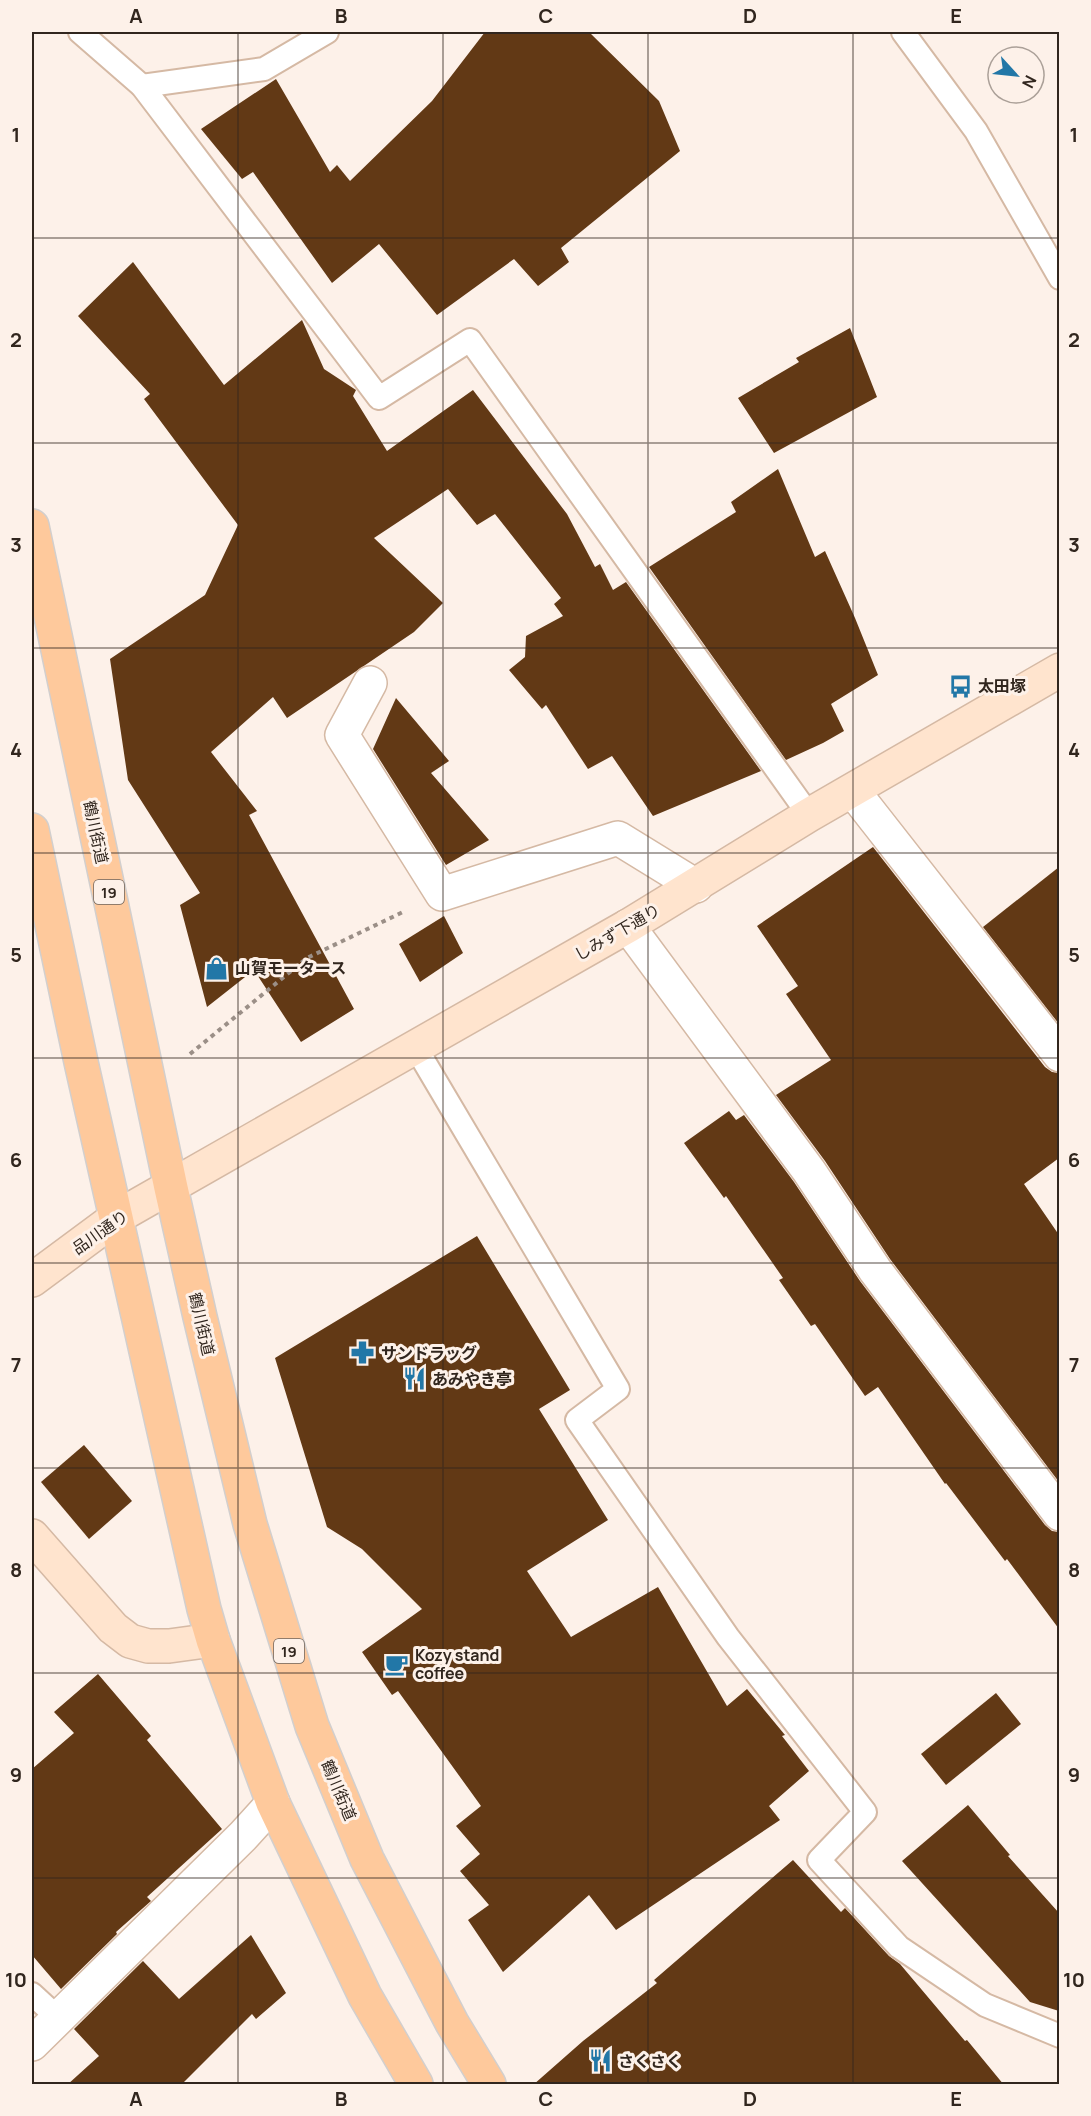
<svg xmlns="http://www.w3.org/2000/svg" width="1091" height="2116" font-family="Manrope,'Noto Sans JP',sans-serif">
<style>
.building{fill:#623915}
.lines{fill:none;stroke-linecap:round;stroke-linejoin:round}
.lane-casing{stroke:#d5b9a4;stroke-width:26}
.street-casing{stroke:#d5b9a4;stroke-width:36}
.secondary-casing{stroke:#d5b9a4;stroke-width:36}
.primary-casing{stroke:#d2cfce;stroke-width:36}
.path{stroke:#9b8f87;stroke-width:4;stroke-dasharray:4.5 4.5;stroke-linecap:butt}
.lane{stroke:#fff;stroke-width:22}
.street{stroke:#fff;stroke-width:33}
.secondary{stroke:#ffe4ce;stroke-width:33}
.primary{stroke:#fec99c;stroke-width:33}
.grid{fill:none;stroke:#31261e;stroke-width:1.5;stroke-opacity:0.55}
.labels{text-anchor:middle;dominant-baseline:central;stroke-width:6;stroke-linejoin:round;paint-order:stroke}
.shield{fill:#fdf1e9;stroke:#6e635b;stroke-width:1.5}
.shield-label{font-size:15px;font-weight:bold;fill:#31261e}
.poi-label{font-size:16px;font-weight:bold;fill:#31261e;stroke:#fdf1e9;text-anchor:start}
.street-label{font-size:16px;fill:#31261e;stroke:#fdf1e9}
.neatline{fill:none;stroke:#31261e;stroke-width:2}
.grid-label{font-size:20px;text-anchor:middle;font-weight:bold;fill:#31261e}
</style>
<rect width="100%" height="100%" fill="#fdf1e9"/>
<g class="building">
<path d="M485 32H589L659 101 680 151 561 248 569 262 538 286 514 259 437 315 379 244 332 283 253 172 242 179 201 129 276 79 330 172 337 165 350 181 432 101Z"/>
<path d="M133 262 224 385 302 320 324 369 356 390 353 396 387 451 473 390 567 514 595 567 600 564 613 590 626 582 761 771 653 816 612 756 588 769 546 705 542 709 509 670 525 657 526 636 563 616 554 604 561 598 495 514 477 525 448 489 374 538 443 603 414 632 287 718 273 697 211 752 257 811 249 815 354 1009 301 1042 254 970 207 1007 180 905 200 893 128 780 110 659 205 595 238 525 144 399 150 394 78 316Z"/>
<path d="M850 328 877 397 774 453 738 398 799 362 796 358Z"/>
<path d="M778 469 815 557 825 551 855 618 878 675 831 704 844 731 823 743 786 760 649 567 736 512 731 502Z"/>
<path d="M396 698 449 761 431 773 489 840 446 865 373 749Z"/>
<path d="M873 847 1045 1067 1052 1072 1059 1073V1158L1024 1184 1059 1235V1482L890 1259 825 1161 776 1095 831 1060 786 994 798 986 757 926Z"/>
<path d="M1059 867V1024L983 927Z"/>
<path d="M444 916 463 953 420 982 399 944Z"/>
<path d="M729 1111 736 1120 744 1115 794 1182 860 1281 1045 1525 1052 1531 1059 1532V1629L1007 1559 1005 1561 946 1483 945 1484 878 1387 865 1396 815 1324 811 1326 779 1280 783 1278 726 1196 724 1198 684 1143Z"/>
<path d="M477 1236 570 1390 539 1409 608 1520 527 1571 571 1637 658 1587 727 1706 747 1689 785 1735 782 1736 809 1771 769 1806 780 1820 616 1930 589 1895 503 1972 468 1920 489 1905 460 1871 480 1854 456 1826 481 1806 398 1691 392 1695 362 1652 422 1609 362 1549 327 1527 275 1358Z"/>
<path d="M84 1445 132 1501 89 1539 41 1482Z"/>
<path d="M98 1674 151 1736 147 1740 222 1829 147 1897 151 1901 116 1932 117 1934 61 1989 32 1955V1769L74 1733 54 1712Z"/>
<path d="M996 1693 1021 1724 946 1785 921 1754Z"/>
<path d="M968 1805 1010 1855 1008 1856 1059 1913V2011L1030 2002 902 1861Z"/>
<path d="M793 1860 841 1912 845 1908 889 1956 900 1964 965 2041 967 2040 1004 2085H533L583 2041 657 1983 654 1980Z"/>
<path d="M251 1935 286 1993 256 2019 252 2014 181 2085H67L99 2056 74 2029 143 1961 179 1999Z"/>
</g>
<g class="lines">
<defs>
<g id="lane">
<path d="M80 32 142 86 379 398 470 340 809 815"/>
<path d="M903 32 976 131 1060 278"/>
<path d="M142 86 264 69 327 32"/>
<path d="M416 1048 618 1389 577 1420 728 1637 865 1812 819 1860 899 1947 985 2005 1060 2036"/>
<path d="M32 1994 57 2017"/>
</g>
<g id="street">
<path d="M370 683 342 735 442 894 618 838 696 886"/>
<path d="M853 791 1060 1055"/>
<path d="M628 926 809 1171 875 1270 1060 1514"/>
<path d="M32 2044 243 1836 273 1803"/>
</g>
<g id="secondary">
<path d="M32 1280 117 1217 628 926 809 815 1060 670"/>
<path d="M32 1536 113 1628 130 1641 148 1646H169L213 1640"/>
</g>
<g id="primary">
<path d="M32 526 171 1188 200 1317 250 1524 312 1726 367 1859 452 2023 489 2084"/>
<path d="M32 830 81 1062 204 1609 213 1640 273 1803 365 1996 416 2084"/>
</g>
</defs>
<use href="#lane" class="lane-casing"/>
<use href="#street" class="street-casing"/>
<use href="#secondary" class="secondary-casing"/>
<use href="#primary" class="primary-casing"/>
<path class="path" d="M190 1054 307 958 403 912"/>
<use href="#lane" class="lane"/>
<use href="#street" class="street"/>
<use href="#secondary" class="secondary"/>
<use href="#primary" class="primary"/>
</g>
<path class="grid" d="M238 32V2084M443 32V2084M648 32V2084M853 32V2084M32 238H1060M32 443H1060M32 648H1060M32 853H1060M32 1058H1060M32 1263H1060M32 1468H1060M32 1673H1060M32 1878H1060"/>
<defs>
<symbol id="bus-bare" viewBox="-9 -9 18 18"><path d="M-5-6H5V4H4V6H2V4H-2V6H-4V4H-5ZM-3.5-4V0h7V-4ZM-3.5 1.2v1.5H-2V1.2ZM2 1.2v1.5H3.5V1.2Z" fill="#2277a7" stroke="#fdf1e9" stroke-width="2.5" paint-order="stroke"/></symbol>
<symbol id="shop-bare" viewBox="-9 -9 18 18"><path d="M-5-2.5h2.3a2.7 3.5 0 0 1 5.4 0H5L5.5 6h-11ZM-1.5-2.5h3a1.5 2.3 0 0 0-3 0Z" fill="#2277a7" stroke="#fdf1e9" stroke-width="2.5" paint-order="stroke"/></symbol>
<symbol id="pharmacy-bare" viewBox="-9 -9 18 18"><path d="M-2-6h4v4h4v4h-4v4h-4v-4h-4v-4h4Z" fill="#2277a7" stroke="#fdf1e9" stroke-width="2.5" paint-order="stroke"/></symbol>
<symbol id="restaurant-bare" viewBox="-9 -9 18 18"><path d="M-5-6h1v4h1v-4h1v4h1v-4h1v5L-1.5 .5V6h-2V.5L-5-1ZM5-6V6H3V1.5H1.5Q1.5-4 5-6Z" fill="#2277a7" stroke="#fdf1e9" stroke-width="2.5" paint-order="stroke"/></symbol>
<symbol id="cafe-bare" viewBox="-9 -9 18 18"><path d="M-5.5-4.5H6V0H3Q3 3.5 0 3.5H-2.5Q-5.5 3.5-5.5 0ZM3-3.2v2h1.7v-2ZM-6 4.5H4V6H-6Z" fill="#2277a7" stroke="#fdf1e9" stroke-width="2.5" paint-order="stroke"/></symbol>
</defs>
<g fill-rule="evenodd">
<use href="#bus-bare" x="944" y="670" width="33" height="33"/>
<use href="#shop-bare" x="200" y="952" width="33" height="33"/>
<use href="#pharmacy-bare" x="346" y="1336" width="33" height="33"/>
<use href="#restaurant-bare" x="398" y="1362" width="33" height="33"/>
<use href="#cafe-bare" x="380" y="1648" width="33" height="33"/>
<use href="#restaurant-bare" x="584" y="2044" width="33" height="33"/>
</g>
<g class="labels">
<g class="shield">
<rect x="94" y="880" width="30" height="24" rx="4.5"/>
<rect x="274" y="1639" width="30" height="24" rx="4.5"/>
</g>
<g class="shield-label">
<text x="109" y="892">19</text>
<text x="289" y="1651">19</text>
</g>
<g class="poi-label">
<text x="978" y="686">太田塚</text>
<text x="235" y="968">山賀モータース</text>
<text x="381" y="1353">サンドラッグ</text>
<text x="432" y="1379">あみやき亭</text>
<text x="415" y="1655">Kozy stand<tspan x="415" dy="18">coffee</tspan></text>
<text x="618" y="2061">さくさく</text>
</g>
<g class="street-label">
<text transform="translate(96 832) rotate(78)">鶴川街道</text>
<text transform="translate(617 932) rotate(-30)">しみず下通り</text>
<text transform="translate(100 1232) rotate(-35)">品川通り</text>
<text transform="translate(202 1324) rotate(77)">鶴川街道</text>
<text transform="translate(339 1790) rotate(67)">鶴川街道</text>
</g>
</g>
<rect width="1091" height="2116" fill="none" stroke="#fdf1e9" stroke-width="66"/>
<g transform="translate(1016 75) rotate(117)"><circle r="28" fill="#fdf1e9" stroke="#aba098" stroke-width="1.5"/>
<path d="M0-4.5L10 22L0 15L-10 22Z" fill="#2277a7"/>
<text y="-9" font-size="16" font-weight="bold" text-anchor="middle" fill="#31261e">N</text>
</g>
<rect x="33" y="33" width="1025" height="2050" class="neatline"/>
<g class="grid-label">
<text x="136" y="23">A</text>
<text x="341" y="23">B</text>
<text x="546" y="23">C</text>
<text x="750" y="23">D</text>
<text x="956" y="23">E</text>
<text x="16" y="142">1</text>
<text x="1074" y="142">1</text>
<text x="16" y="347">2</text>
<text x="1074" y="347">2</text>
<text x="16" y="552">3</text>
<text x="1074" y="552">3</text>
<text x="16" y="757">4</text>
<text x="1074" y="757">4</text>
<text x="16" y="962">5</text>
<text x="1074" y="962">5</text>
<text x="16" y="1167">6</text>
<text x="1074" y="1167">6</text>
<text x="16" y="1372">7</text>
<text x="1074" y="1372">7</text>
<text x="16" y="1577">8</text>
<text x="1074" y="1577">8</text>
<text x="16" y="1782">9</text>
<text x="1074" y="1782">9</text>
<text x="16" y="1987">10</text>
<text x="1074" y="1987">10</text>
<text x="136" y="2106">A</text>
<text x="341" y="2106">B</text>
<text x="546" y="2106">C</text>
<text x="750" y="2106">D</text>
<text x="956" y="2106">E</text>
</g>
</svg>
